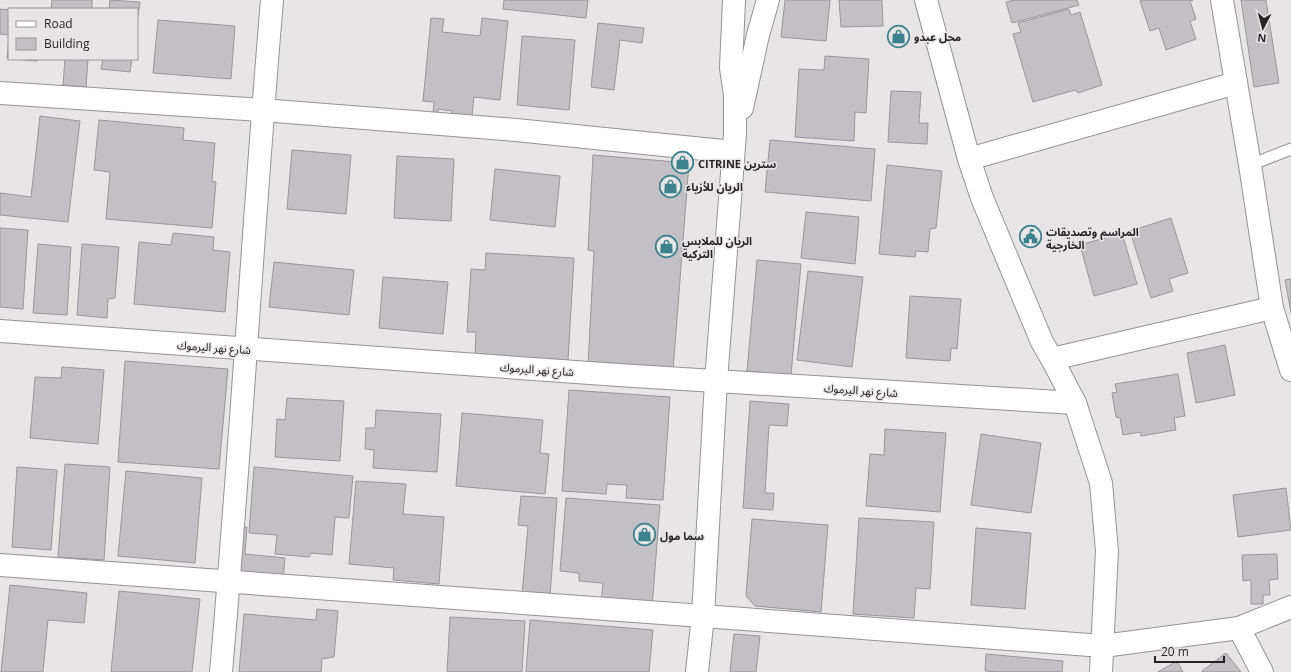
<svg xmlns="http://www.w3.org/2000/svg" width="1291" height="672" font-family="'Open Sans','Noto Sans Arabic',sans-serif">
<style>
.building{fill:#c2c0c4;stroke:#989699}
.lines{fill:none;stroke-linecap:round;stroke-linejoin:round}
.service-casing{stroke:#969295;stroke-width:13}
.minor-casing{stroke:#969295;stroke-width:24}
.tertiary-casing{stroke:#969295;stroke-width:24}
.secondary-casing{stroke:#969295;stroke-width:24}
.service{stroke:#fff;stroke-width:11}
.minor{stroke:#fff;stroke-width:22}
.tertiary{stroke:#fff;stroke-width:22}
.secondary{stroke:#fff;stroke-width:22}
.labels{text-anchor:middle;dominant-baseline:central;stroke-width:3;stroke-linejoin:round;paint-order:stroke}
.poi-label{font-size:11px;font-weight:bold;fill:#252425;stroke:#e8e5e7;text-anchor:start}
.street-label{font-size:11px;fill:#252425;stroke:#e8e5e7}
</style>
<rect width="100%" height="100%" fill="#e8e5e7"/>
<g class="building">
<path d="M52 0H92V9H51Z"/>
<path d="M110 0 140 2 137 22V9H109Z"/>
<path d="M504 0H588L586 18 503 9Z"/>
<path d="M785 0H830L826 41 781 37Z"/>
<path d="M839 0H882L883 26 841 27Z"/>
<path d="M1015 0H1077L1079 5 1012 23 1006 2Z"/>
<path d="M1142 0H1193L1190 1 1196 19 1190 21 1196 39 1166 50 1159 28 1150 31 1140 1Z"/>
<path d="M1241 0H1266L1279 83 1254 87Z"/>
<path d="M0 9 9 10V35L0 34Z"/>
<path d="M1069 9 1071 15 1080 12 1102 85 1078 93 1075 90 1033 102 1013 34 1021 32 1018 23Z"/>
<path d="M431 18 444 19 442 32 480 36 482 18 508 21 500 100 474 97 471 124 451 121 452 111 438 109V113H433L434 102 423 101Z"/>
<path d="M158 20 235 26 231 79 153 73Z"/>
<path d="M598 23 644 28 642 43 620 40 614 90 591 87Z"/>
<path d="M522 36 575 40 569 110 517 105Z"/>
<path d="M9 37V58H7Z"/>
<path d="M825 56 869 59 866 113 855 112 854 141 795 137 799 69 824 70Z"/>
<path d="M14 59H38L37 61Z"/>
<path d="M65 59H88L86 87 63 85Z"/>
<path d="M103 59H132L130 72 101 69Z"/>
<path d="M891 91 921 92 919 123H928L927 144 888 142Z"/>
<path d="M40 116 80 121 68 222 0 215V193L31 197Z"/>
<path d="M99 120 184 128 183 140 215 143 212 181 216 182 212 228 106 219 110 172 94 170Z"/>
<path d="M770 140 875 149 871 201 765 192Z"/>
<path d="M292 150 351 155 346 214 287 209Z"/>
<path d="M593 155 689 163 673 371 588 365 594 251 588 250Z"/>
<path d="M397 156 454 159 451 221 394 218Z"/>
<path d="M887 165 942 171 936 228 930 229 928 252 916 251 915 257 879 254Z"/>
<path d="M495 169 560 176 555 227 490 220Z"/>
<path d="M806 212 859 217 855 264 801 258Z"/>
<path d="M1171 218 1188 273 1169 279 1173 291 1151 298 1130 231Z"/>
<path d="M0 228 28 230 23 309 0 307Z"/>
<path d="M173 233 214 237 213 250 230 252 225 312 134 304 139 242 171 245Z"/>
<path d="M1122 233 1137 284 1094 296 1080 245Z"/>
<path d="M38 244 71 247 67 315 33 313Z"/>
<path d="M82 244 119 247 115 298 108 299 107 318 77 315Z"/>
<path d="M486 253 574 258 568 360 475 354 476 332H467L471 269 485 270Z"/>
<path d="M757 260 801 264 791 375 747 371Z"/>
<path d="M274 262 354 270 349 315 269 307Z"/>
<path d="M808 271 863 277 852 367 797 360Z"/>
<path d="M383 277 448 282 443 334 379 328Z"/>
<path d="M1291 279V313L1285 280Z"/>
<path d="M910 296 961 299 957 349 951 348 950 361 906 358Z"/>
<path d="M1225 345 1235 395 1196 403 1187 353Z"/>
<path d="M125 361 228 369 219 469 118 462Z"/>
<path d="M62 367 104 370 98 444 30 438 35 377 61 378Z"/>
<path d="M1178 374 1185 416 1174 418 1176 430 1141 436 1140 432 1123 435 1120 418 1116 417 1112 393 1117 392 1115 384Z"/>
<path d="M569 390 670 397 663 500 626 498 627 485 607 484 606 494 562 491Z"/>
<path d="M287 398 344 401 340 461 275 457 277 419 285 420Z"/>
<path d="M750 401 789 404 787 426 769 425 765 493H774L773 510 743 508Z"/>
<path d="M376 410 441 414 437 472 373 468 374 450 365 449 366 428H375Z"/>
<path d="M462 413 543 420 540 453 549 454 545 494 456 486Z"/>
<path d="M885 429 946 433 940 512 866 506 870 454 884 455Z"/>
<path d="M981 434 1041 443 1031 513 971 505Z"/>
<path d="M65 464 110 467 104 560 58 557Z"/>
<path d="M17 467 57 470 51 550 12 547Z"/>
<path d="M254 467 353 476 349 518 335 517 332 555 311 553 309 557 275 554 277 535 249 533Z"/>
<path d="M126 471 202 478 195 563 118 556Z"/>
<path d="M356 481 406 484 403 514 444 517 439 584 393 580 394 568 349 564Z"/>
<path d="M1286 488 1291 530 1238 537 1233 495Z"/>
<path d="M521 496 557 498 550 597 522 595 528 526 518 525Z"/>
<path d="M566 498 660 505 652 608 601 603 603 583 579 581V573L560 571Z"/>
<path d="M859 518 934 522 930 589 916 588 914 618 853 614Z"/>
<path d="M752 519 828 525 821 612 755 606 746 596Z"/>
<path d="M239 526 247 527 245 554 285 558 283 580 234 576Z"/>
<path d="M976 528 1031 533 1025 609 971 605Z"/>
<path d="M1277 554 1278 579 1269 580 1270 595H1263V604H1251V580L1243 581 1242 555Z"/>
<path d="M10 585 87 593 84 623 48 620 43 672H1Z"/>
<path d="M119 591 200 599 192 672H111Z"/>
<path d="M317 609 338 611 334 657 322 659 321 672H239L244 614 316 620Z"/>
<path d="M450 617 525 621 522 672H447Z"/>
<path d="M530 620 653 630 649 672H526Z"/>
<path d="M734 634 760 636 756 672H730Z"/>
<path d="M1226 653 1241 672H1202V671Z"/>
<path d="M986 654 1063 661 1062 672H1000L985 671Z"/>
<path d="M1177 661 1183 672H1158Z"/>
</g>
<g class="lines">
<defs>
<path id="service" d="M1250 165 1291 149"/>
<g id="minor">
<path d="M926 0 969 159 982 198 1042 342 1052 359 1075 403 1101 483 1107 551 1101 672"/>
<path d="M0 93 262 110 516 130 733 152"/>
<path d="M969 159 1236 83"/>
<path d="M0 331 618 375 1075 403"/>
<path d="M1052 359 1272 308"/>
<path d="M0 565 703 616 1103 646 1239 628 1291 607"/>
<path d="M1239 628 1262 672"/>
<path d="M221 672C241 448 253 224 272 0"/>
</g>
<path id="tertiary" d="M1222 0 1250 165 1272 308 1291 370"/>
<g id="secondary">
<path d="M742 108 758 35 768 0"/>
<path d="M697 672 703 616 716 381 735 134V95L731 68 734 0"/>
</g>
</defs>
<use href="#service" class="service-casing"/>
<use href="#minor" class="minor-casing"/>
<use href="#tertiary" class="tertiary-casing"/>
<use href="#secondary" class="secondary-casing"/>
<use href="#service" class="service"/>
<use href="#minor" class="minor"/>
<use href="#tertiary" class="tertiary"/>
<use href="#secondary" class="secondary"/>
</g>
<defs>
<symbol id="shop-ring" viewBox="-11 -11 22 22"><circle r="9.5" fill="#e8e5e7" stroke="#3c828c" stroke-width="1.5"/><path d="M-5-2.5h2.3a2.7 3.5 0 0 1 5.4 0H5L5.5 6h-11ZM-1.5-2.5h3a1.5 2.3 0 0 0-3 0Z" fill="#3c828c"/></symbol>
<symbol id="civic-ring" viewBox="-11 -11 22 22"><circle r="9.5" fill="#e8e5e7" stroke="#3c828c" stroke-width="1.5"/><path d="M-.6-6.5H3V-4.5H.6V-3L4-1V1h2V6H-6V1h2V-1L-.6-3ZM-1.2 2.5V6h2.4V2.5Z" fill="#3c828c"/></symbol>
</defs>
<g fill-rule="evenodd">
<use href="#shop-ring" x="886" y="24" width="25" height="25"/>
<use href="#shop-ring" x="670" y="150" width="25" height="25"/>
<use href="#shop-ring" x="658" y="174" width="25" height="25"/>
<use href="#civic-ring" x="1018" y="224" width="25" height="25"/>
<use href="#shop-ring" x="654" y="234" width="25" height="25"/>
<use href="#shop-ring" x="632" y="522" width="25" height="25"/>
</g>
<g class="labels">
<g class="poi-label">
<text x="914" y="36">محل عبدو</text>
<text x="698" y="163">CITRINE سترين</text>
<text x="686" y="186">الريان للأزياء</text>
<text x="1046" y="231">المراسم وتصديقات<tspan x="1046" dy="13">الخارجية</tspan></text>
<text x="682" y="240">الريان للملابس<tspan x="682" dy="13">التركية</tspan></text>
<text x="660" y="535">سما مول</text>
</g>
<g class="street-label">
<text transform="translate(214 347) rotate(4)">شارع نهر اليرموك</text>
<text transform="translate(537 369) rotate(4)">شارع نهر اليرموك</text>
<text transform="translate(861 390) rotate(4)">شارع نهر اليرموك</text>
</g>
</g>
<rect x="8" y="8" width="130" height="52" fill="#e8e5e7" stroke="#9a9899"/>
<rect x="16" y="21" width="20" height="6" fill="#ffffff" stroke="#9a9899"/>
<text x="44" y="28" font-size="12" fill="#252425">Road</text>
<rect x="16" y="38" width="20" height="12" fill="#c2c0c4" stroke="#9a9899"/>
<text x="44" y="48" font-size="12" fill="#252425">Building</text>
<g transform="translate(1263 28) rotate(186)" stroke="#e8e5e7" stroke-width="3" paint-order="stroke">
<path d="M0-3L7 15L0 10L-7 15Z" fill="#252425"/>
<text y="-6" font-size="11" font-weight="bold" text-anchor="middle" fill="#252425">N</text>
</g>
<path d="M1155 656v6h69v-6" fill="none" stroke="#252425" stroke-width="2"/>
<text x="1161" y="656" font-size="12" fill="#252425" stroke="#e8e5e7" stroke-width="3" paint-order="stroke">20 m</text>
</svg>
